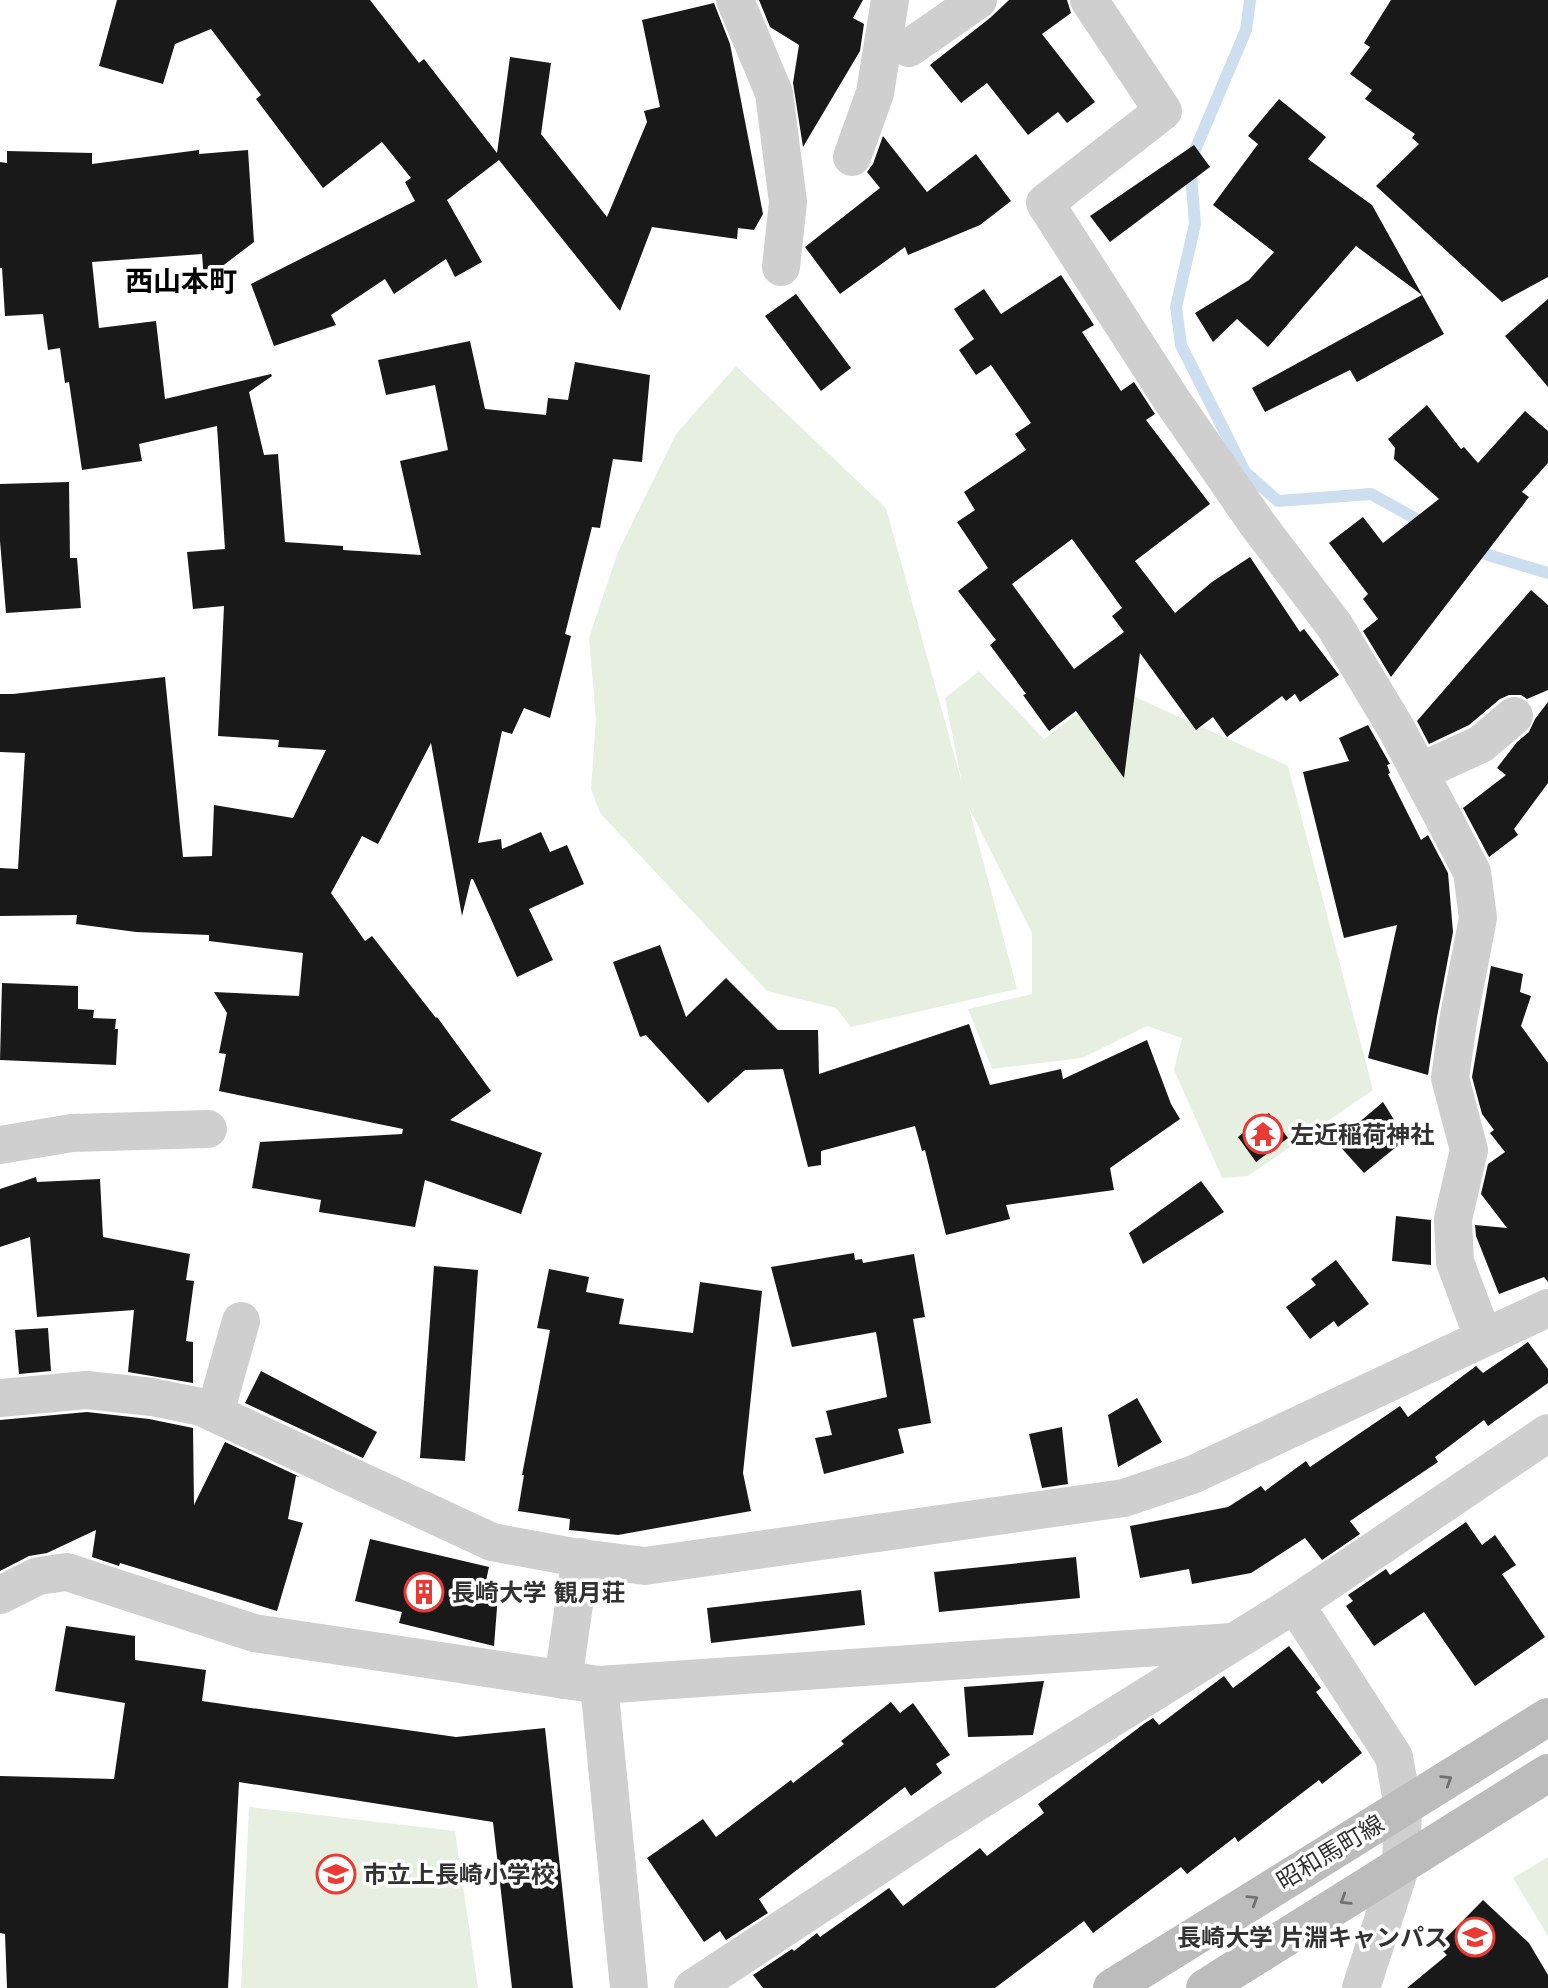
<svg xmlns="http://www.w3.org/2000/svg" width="1548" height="1988" font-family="Helvetica,'Noto Sans JP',sans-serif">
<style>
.green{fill:#e7efe1}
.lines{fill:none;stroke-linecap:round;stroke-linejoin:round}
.stream{stroke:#cddeef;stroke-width:12}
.building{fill:#191919;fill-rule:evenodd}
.minor{stroke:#cfcfcf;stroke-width:38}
.secondary{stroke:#bcbcbc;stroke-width:38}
.oneway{stroke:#707070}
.labels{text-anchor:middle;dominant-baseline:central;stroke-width:7;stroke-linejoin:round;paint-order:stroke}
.poi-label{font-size:24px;font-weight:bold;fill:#323232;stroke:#fff;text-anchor:start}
.street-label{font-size:24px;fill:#323232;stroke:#fff}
.quarter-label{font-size:28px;font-weight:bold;fill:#000;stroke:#fff}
</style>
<rect width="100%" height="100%" fill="#fff"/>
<g class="green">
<path d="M736 366 886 508 962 783 945 698 979 671 1044 739 1113 687 1288 766 1373 1090 1248 1176 1222 1178 1174 1070 1182 1038 1147 1026 1082 1058 992 1069 968 1009 1032 994V933L969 808 1017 989 851 1027 836 1008 767 991 600 813 591 789 596 719 589 638 618 552 676 434Z"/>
<path d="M249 1807 455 1831 478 1988H241Z"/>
<path d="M1548 1857V1936L1513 1878Z"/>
</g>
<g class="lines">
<g class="stream">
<path d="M1250 0 1246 30 1190 162 1195 224 1176 307 1181 345 1245 472 1278 501 1371 494 1427 525"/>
<path d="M1472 547 1488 555 1548 573"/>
</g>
</g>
<g class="building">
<path d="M117 0H370L419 63 424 59 497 153 510 57 551 63 541 134 607 217 647 122 644 111 660 107 642 20 714 3 730 44 763 214 754 230 738 228 737 239 652 227 620 311 499 160 447 200 482 262 455 277 446 259 394 294 385 279 331 315 336 325 274 346 251 284 415 201 405 182 411 178 382 142 323 188 256 99 261 95 211 29 175 44 163 84 99 66Z"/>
<path d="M759 0H863L853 18 864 24 860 51 803 147 793 83 799 45 770 27Z"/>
<path d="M1009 0H1067L1071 13 1042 34 1095 102 1067 123 1058 112 1028 135 987 83 961 103 930 65 990 18Z"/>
<path d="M1391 0H1548V277L1502 302 1376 186 1419 144 1412 138 1415 134 1365 99 1372 90 1350 74 1370 47 1364 43Z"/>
<path d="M1279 99 1326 137 1308 159 1372 205 1444 334 1357 382 1350 370 1265 412 1252 388 1422 295 1356 246 1268 347 1237 319 1213 342 1195 313 1249 280 1274 252 1213 205 1258 144 1248 136Z"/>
<path d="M883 136 927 192 976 154 1011 201 980 225 908 255 905 247 840 294 805 247 880 188 867 172 873 164Z"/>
<path d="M1194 145 1210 167 1110 242 1090 216Z"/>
<path d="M199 150V154L248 150 254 242 204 280 202 254 92 262 99 328 156 321 165 399 271 374 272 376 249 392 264 455 278 454 285 542 343 546V550L421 555 400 461 448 450 435 385 386 395 378 360 470 341 485 409 546 415 548 398 568 400 575 362 650 375 642 462 613 459 600 528 592 527 565 634 571 636 550 718 524 708 512 734 502 731 478 843 501 839 502 849 541 832 550 852 567 845 584 884 529 909 553 960 517 977 473 879H471L462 916 431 743 378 844 362 836 331 893 365 941 372 936 436 1018 437 1017 491 1091 450 1120 542 1153 521 1214 425 1180 415 1227 319 1212 321 1200 252 1188 260 1142 402 1134 403 1129 219 1091 226 1054 219 1053 227 1013 214 992 299 996 303 953 209 941V935L136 932 76 924 77 915 0 916V868L18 869 25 753 0 752V694H13L165 677 183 857 212 856 214 805 293 818 326 750 278 747 279 740 218 736 224 606 193 609 187 552 225 549 217 426 139 444 142 461 82 470 69 382 65 383 60 348 48 350 43 314 5 316 2 268H0V162L7 163V151L92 153V164Z"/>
<path d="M1061 275 1094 325 1082 332 1121 391 1134 382 1155 414 1146 420 1210 504 1135 561 1175 613 1212 582 1250 557 1300 632 1304 629 1339 675 1300 702 1295 694 1286 701 1282 696 1227 737 1213 717 1196 730 1140 653 1124 778 1076 711 1049 731 1023 695 1026 694 990 645 996 640 958 591 988 568 957 522 975 510 964 492 1026 450 1015 434 1031 423 991 365 976 375 959 350 974 339 954 309 984 289 1001 314ZM1072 539 1122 608 1112 616 1124 632 1074 669 1012 584Z"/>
<path d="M796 294 851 368 821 391 765 316Z"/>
<path d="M1548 299V387L1505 336Z"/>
<path d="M1427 405 1461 449 1464 447 1478 463 1525 411 1548 431V463L1522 492 1529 497 1391 677 1363 631 1378 619 1363 599 1368 594 1329 543 1363 517 1383 543 1439 499 1394 459 1395 448 1388 439Z"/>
<path d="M69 482 70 558H77L81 608 6 613 0 541V484Z"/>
<path d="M1531 590 1548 605V690L1527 699 1521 695H1509L1500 699 1469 725 1429 744 1417 721Z"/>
<path d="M1548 702V783L1514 829 1518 835 1489 857 1463 808 1506 775 1497 768 1517 742 1529 732 1535 719Z"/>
<path d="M1368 725 1390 764 1387 765 1390 773 1388 774 1421 840 1428 835 1448 873 1453 932 1437 1017 1428 1075 1368 1058 1397 925 1344 938 1303 772 1349 761 1339 738Z"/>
<path d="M660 945 686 1017 726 978 778 1030H818L819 1074 969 1024 990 1085 1061 1069 1063 1079 1147 1040 1171 1104 1180 1119 1110 1168 1114 1190 1006 1205 1010 1219 946 1235 925 1150 922 1151 915 1126 821 1151V1165L808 1167 783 1069 745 1070 708 1103 646 1035 640 1037 613 962Z"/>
<path d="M1491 966 1523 974 1520 992 1531 996 1521 1026 1548 1063V1282L1544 1277 1499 1294 1476 1236 1475 1225 1507 1228 1481 1194 1488 1164 1505 1152 1490 1133 1494 1130 1482 1114 1472 1077Z"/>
<path d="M2 983 78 986V1009L94 1010 93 1018 116 1019 115 1029H118L116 1065 0 1060Z"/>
<path d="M1383 1102 1406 1139 1364 1173 1336 1142Z"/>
<path d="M1269 1113 1288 1138 1256 1162 1238 1137Z"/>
<path d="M36 1177 37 1182 100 1179 103 1237 190 1254 186 1280 194 1281 186 1341 193 1342V1383L128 1372 134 1310 37 1317 30 1237 0 1247V1189Z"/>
<path d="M1201 1181 1224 1212 1143 1264 1129 1233Z"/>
<path d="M1396 1216 1431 1220V1265L1392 1261Z"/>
<path d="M854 1253 855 1260 862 1259 863 1263 914 1254 925 1317 913 1319 931 1423 898 1429 904 1453 824 1474 815 1438 832 1435 826 1411 887 1397 876 1332 792 1347 771 1267Z"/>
<path d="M1336 1260 1369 1304 1338 1327 1334 1321 1310 1339 1286 1307 1316 1285 1311 1279Z"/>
<path d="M434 1266 478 1270 465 1461 420 1458Z"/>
<path d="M549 1269 589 1277 586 1292 624 1299 619 1324 693 1333 700 1282 762 1291 743 1473 751 1511 618 1535 569 1530 570 1519 518 1511 524 1475H522L550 1330 537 1328Z"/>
<path d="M48 1328 51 1371 19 1374 15 1330Z"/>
<path d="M1528 1342 1548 1369V1383L1488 1426 1484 1420 1435 1457 1438 1462 1350 1521 1360 1534 1322 1560 1305 1538 1251 1573 1192 1584 1189 1569 1140 1578 1130 1526 1228 1507 1261 1486 1265 1491 1306 1461 1310 1467 1400 1406 1408 1417 1476 1366 1483 1373Z"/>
<path d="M261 1371 377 1432 363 1458 245 1403Z"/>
<path d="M1137 1398 1162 1442 1118 1467 1108 1415Z"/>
<path d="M87 1412 149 1419 193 1428 194 1505 225 1442 300 1477 296 1476 288 1519 303 1523 277 1611 120 1563 119 1566 92 1557 96 1530 47 1553 29 1556 0 1571V1420Z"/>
<path d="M1062 1427 1068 1484 1042 1488 1029 1434Z"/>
<path d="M1466 1522 1482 1545 1495 1535 1516 1565 1502 1574 1545 1637 1475 1686 1424 1612 1374 1646 1346 1606 1353 1601 1348 1595 1386 1569 1390 1575Z"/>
<path d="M370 1539 489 1567 484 1590 498 1595 494 1646 399 1623 402 1612 355 1601Z"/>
<path d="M1076 1557 1080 1598 939 1612 934 1572Z"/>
<path d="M861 1590 865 1625 711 1643 707 1608Z"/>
<path d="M66 1626 135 1636V1660L206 1670 202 1701 456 1737 545 1728 573 1988H512L493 1822 239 1782 228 1988H7L5 1934 0 1933V1776L114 1779 125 1703 55 1691Z"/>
<path d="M1289 1646 1321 1688 1316 1692 1362 1753 1322 1784 1319 1780 1238 1842 1235 1837 1187 1874 1181 1867 1093 1933 1084 1921 995 1988H763L753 1975 792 1949 794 1951 817 1933 820 1937 889 1888 903 1906 980 1848 987 1856 1044 1813 1038 1804 1145 1723 1153 1718 1159 1725 1224 1676 1233 1688Z"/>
<path d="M1044 1681 1033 1735 968 1737 964 1687Z"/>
<path d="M891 1702 900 1713 913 1703 950 1755 936 1764 942 1773 911 1796 905 1787 759 1899 768 1913 726 1940 720 1931 704 1942 647 1858 703 1819 716 1837 791 1780 793 1783 844 1744 841 1741Z"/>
<path d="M1483 1900 1529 1943 1548 1975V1988H1407L1447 1955 1438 1946Z"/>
</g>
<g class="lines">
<g class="minor">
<path d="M735 0 774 93 788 202 781 267"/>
<path d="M1089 0 1163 111 1045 203 1171 399 1258 525 1334 625 1397 730 1472 872 1478 918 1458 1021 1450 1078 1469 1150 1453 1219 1455 1262 1483 1337"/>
<path d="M909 48 978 0"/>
<path d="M852 157 875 93 890 0"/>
<path d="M1420 772 1481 744 1514 716"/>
<path d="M0 1145 72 1133 208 1129"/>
<path d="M0 1398 87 1390 152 1397 201 1407 492 1542 573 1557 645 1566 1124 1498 1192 1475 1548 1308"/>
<path d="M215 1413 241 1321"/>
<path d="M0 1595 38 1576 67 1572 254 1633 599 1685 1232 1642"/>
<path d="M1295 1604 1394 1757 1403 1807 1401 1865 1361 1988"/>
<path d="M563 1680 581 1557"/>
<path d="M599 1685 629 1988"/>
<path d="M693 1988 940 1825 1295 1604 1548 1433"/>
</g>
<g class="secondary">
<path d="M1112 1988 1548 1717"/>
<path d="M1205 1988 1548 1773"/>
</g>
</g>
<defs><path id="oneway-chevron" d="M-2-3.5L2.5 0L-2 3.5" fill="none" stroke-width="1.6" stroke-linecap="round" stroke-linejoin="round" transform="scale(1.75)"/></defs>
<g class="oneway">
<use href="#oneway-chevron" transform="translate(1447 1780) rotate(-32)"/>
<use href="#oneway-chevron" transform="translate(1253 1900) rotate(-32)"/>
<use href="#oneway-chevron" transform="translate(1345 1900) rotate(148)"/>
</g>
<defs>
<symbol id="temple-ring" viewBox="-11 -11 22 22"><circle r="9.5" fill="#fff" stroke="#eb3a33" stroke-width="1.5"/><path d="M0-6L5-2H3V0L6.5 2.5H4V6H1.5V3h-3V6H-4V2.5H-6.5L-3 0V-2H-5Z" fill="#eb3a33"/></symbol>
<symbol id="building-ring" viewBox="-11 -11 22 22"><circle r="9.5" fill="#fff" stroke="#eb3a33" stroke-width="1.5"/><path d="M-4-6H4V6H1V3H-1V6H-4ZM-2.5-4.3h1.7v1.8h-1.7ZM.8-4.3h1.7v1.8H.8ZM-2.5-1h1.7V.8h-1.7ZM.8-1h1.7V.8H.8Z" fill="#eb3a33"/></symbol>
<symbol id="school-ring" viewBox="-11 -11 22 22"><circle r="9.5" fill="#fff" stroke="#eb3a33" stroke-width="1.5"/><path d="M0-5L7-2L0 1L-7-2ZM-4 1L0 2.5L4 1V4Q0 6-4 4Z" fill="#eb3a33"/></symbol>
<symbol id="university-ring" viewBox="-11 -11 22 22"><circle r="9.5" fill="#fff" stroke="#eb3a33" stroke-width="1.5"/><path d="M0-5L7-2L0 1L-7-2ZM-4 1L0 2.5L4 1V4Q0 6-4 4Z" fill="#eb3a33"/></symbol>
</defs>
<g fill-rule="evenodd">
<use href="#temple-ring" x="1241" y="1112" width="44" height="44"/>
<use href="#building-ring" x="402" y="1570" width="44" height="44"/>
<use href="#school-ring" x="314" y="1852" width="44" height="44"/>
<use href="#university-ring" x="1453" y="1915" width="44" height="44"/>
</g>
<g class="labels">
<g class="poi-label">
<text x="1290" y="1134">左近稲荷神社</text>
<text x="451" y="1592">長崎大学 観月荘</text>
<text x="363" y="1874">市立上長崎小学校</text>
<text x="1448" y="1937" text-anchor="end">長崎大学 片淵キャンパス</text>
</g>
<g class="street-label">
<text transform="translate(1330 1852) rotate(-31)">昭和馬町線</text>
</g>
<g class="quarter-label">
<text x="181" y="281">西山本町</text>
</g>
</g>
</svg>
